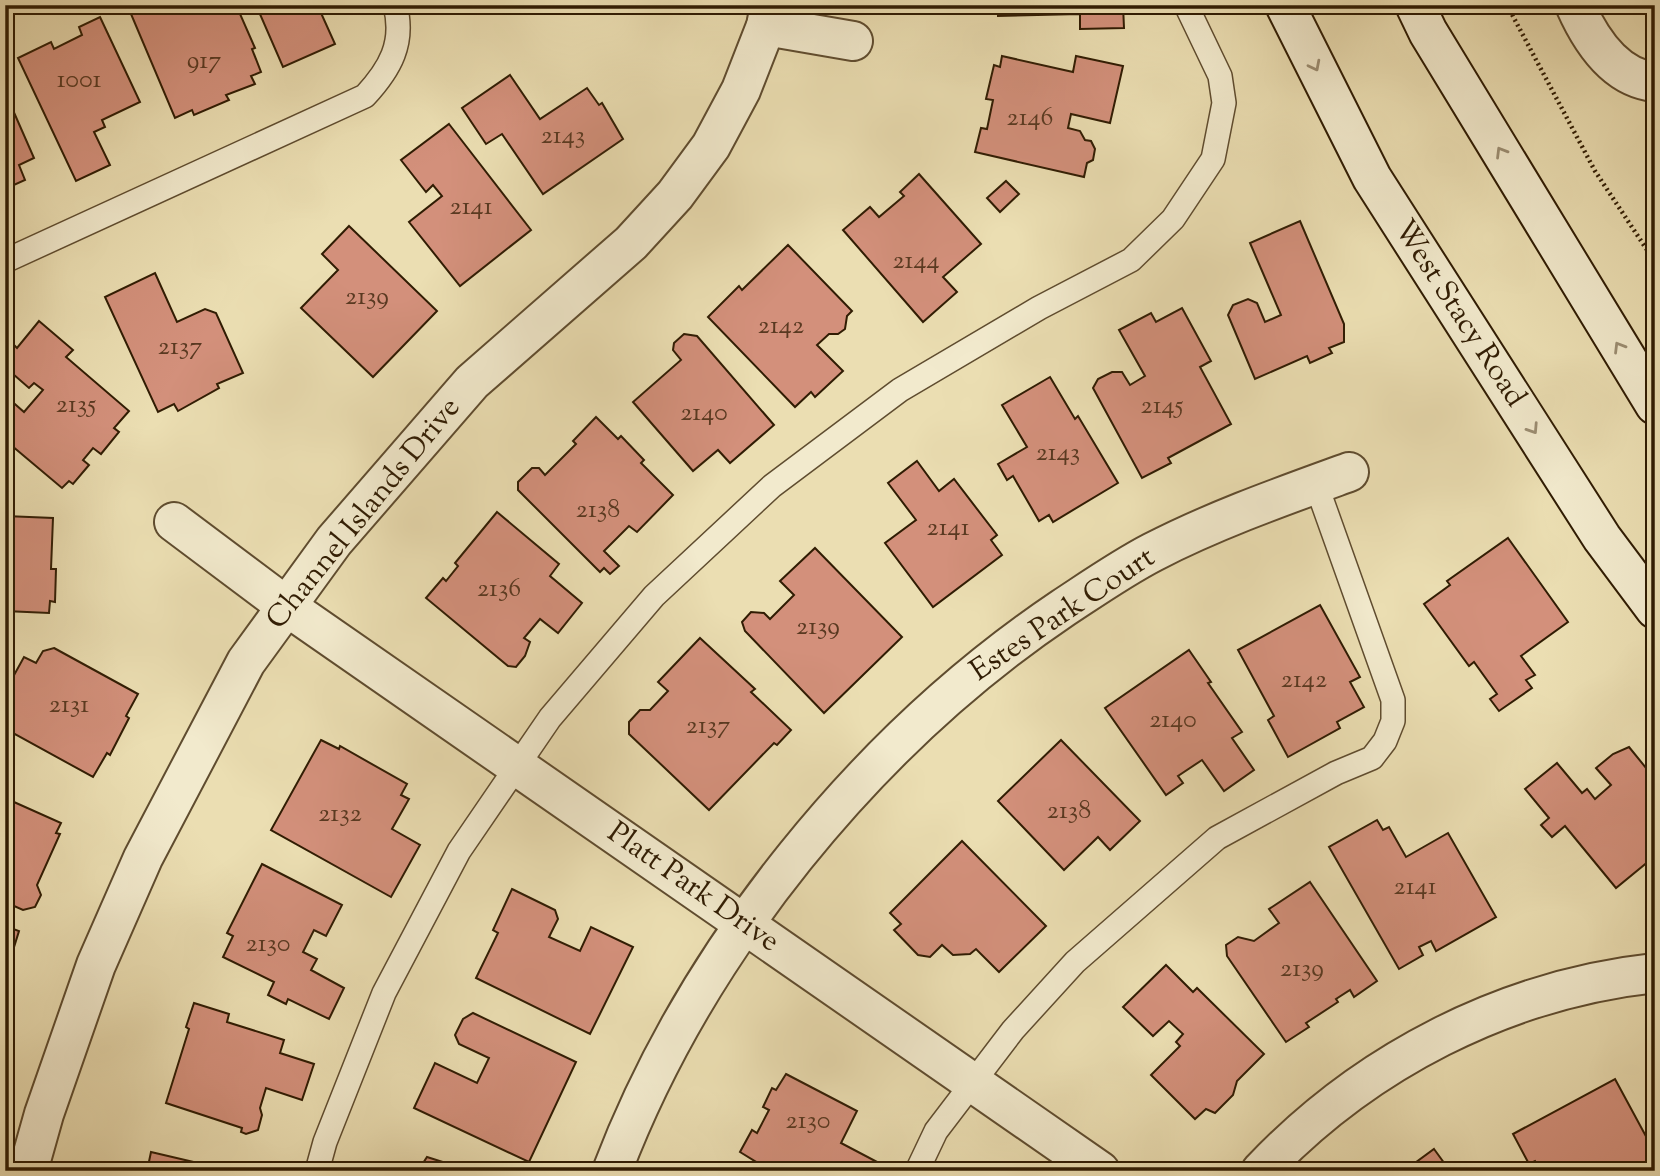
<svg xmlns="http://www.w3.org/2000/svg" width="1660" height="1176" font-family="'Sorts Mill Goudy',serif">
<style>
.building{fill:#d3907b;stroke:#301c03;stroke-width:2}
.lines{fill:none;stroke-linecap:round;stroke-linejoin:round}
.lane-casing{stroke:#5f4c2f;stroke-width:26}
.street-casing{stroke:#5f4c2f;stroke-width:42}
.secondary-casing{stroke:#301c03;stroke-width:42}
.path{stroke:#301c03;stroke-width:4.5;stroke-dasharray:2 3.5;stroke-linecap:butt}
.lane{stroke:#f2eacd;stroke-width:23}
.street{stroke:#f2eacd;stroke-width:38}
.secondary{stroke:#f2eacd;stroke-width:38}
.oneway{stroke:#9b8d72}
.labels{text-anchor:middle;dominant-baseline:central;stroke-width:5;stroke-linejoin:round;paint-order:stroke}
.number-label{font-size:26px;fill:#593921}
.street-label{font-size:30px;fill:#301c03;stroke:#f2eacd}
</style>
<rect width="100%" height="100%" fill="#ebdeb2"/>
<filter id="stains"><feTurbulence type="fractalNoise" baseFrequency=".00286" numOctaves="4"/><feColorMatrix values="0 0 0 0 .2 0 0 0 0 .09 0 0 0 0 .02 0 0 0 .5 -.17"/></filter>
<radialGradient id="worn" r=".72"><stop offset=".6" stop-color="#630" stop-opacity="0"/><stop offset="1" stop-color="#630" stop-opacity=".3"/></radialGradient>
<g class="building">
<path d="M151 5H230L232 9 237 7 255 48 252 49 261 72 251 76 255 84 226 95 229 100 194 115 192 110 175 118 131 14Z"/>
<path d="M256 5H340L321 13 335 44 283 67Z"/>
<path d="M998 5H1123L1124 28 1080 29V14L998 16Z"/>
<path d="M100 17 140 102 102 120 105 127 94 132 110 165 76 181 18 58 51 42 54 49 82 35 79 27Z"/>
<path d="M1002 56 1073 72 1076 56 1123 66 1110 123 1071 114 1068 128 1080 131 1085 140 1091 141 1095 149 1093 160 1087 163 1084 177 975 152 981 128 987 129 993 100 986 99 994 65 1000 67Z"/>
<path d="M510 75 540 119 587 88 599 105 602 103 623 139 543 194 502 134 486 144 462 108Z"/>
<path d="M5 92 34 158 19 165 25 180 5 189Z"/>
<path d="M449 124 531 230 460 286 409 222 442 196 433 185 426 192 401 160Z"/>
<path d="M919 174 981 244 943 277 957 292 923 322 843 230 870 207 879 217 904 196 900 192Z"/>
<path d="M1006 181 1019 194 1000 212 987 198Z"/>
<path d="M1300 221 1344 324V342L1329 348 1332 353 1310 363 1307 356 1255 379 1228 315 1233 305 1248 299 1257 303 1265 322 1281 315 1250 243Z"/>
<path d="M349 226 437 311 373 377 301 308 338 270 322 254Z"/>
<path d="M788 245 852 311 847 316 845 329 838 334H829L817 345 843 371 815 397 811 392 795 407 708 317 739 286 742 290Z"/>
<path d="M155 273 177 322 205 309 216 313 243 373 217 384 219 388 178 411 174 404 158 412 105 297Z"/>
<path d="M1182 308 1211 361 1200 367 1231 424 1168 458 1171 463 1142 478 1093 388 1098 379 1112 372H1122L1130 385 1145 376 1119 330 1151 313 1156 322Z"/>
<path d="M39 321 73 350 66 357 129 411 114 428 119 432 101 454 93 448 83 460 89 465 73 484 69 481 62 488 5 440V400L8 398 24 412 43 390 34 383 29 388 5 367V351L12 343 17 348Z"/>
<path d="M684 334 697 336 774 425 730 463 718 450 693 471 633 402 681 360 673 350 674 343Z"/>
<path d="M1050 377 1075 419 1078 416 1118 483 1053 522 1049 515 1039 521 1013 476 1007 480 998 464 1027 447 1002 405Z"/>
<path d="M596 417 618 439 621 436 644 460 641 463 673 495 637 532 629 526 604 551 619 566 610 574 604 568 600 572 518 490V482L532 468H539L545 475 576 444 573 441Z"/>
<path d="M917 461 939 491 954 479 997 535 991 540 1002 555 933 607 885 543 916 520 888 483Z"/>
<path d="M497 512 559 564 550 576 582 603 558 633 540 619 524 638 530 642 525 656 516 667 508 666 426 598 443 578 446 581 458 566 455 563Z"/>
<path d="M5 516 53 518 51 569H56L55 602 50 601 49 613 5 611Z"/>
<path d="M1508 538 1568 622 1521 656 1535 675 1526 680 1532 688 1499 711 1490 699 1497 694 1474 662 1469 666 1424 604 1450 585 1447 581Z"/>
<path d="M815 548 902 637 824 713 745 631 742 622 751 612 764 613 770 619 794 595 780 581Z"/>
<path d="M1320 605 1360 677 1350 682 1364 707 1337 722 1340 728 1288 757 1268 720 1274 716 1238 650Z"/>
<path d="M700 638 755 689 751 692 791 730 777 745 774 743 709 810 629 734V722L640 710H650L668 691 658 682Z"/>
<path d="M54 648 138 694 126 716 129 718 110 755 107 753 93 777 15 734 5 750V685L8 686 24 657 36 663 43 651Z"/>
<path d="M1189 650 1211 682 1208 683 1242 732 1232 738 1254 770 1224 791 1202 760 1178 776 1183 783 1166 795 1105 708Z"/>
<path d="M321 740 339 749 340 746 407 784 401 795 409 799 392 829 420 845 391 897 271 830Z"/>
<path d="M1061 740 1140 821 1110 850 1098 837 1064 870 998 801Z"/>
<path d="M1629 747 1655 779V856L1616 888 1565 826 1552 837 1541 825 1549 818 1525 789 1557 763 1582 793 1587 789 1595 799 1611 785 1596 768 1613 754Z"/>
<path d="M5 798 61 823 56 833 60 834 37 885 41 895 35 907 23 910 5 902Z"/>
<path d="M1377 820 1383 830 1389 827 1406 857 1448 833 1496 917 1436 951 1431 941 1419 947 1423 955 1399 969 1329 847Z"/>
<path d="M962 841 1046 926 999 972 976 949 970 954 953 955 942 945 930 957 918 955 894 930 901 924 890 913Z"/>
<path d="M262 864 342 905 326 936 314 930 303 952 317 959 311 970 344 988 329 1019 288 999 286 1004 268 995 274 982 223 957 233 936 227 933Z"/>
<path d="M1310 882 1377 981 1354 997 1350 990 1336 999 1338 1002 1306 1023 1309 1027 1286 1042 1227 956 1226 945 1238 937 1254 941 1279 923 1269 909Z"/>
<path d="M512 889 555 910 558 919 549 937 580 951 591 927 633 947 590 1034 476 978 498 933 493 930Z"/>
<path d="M5 926 19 931 5 976Z"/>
<path d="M1166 965 1193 992 1197 988 1264 1054 1237 1081 1233 1095 1215 1113 1206 1109 1195 1119 1151 1075 1180 1046 1176 1042 1183 1034 1169 1021 1153 1036 1123 1007Z"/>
<path d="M194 1003 229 1014 227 1022 284 1040 280 1053 314 1064 302 1100 266 1088 260 1108 262 1115 258 1130 246 1134 241 1132 242 1128 166 1103 189 1029 186 1027Z"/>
<path d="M473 1013 576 1062 529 1162 414 1108 435 1063 477 1083 489 1058 459 1044 455 1035 463 1019Z"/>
<path d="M786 1074 857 1111 841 1143 881 1164 878 1171H771L740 1152 752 1130 757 1133 769 1110 763 1107 772 1088 776 1090Z"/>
<path d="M1615 1079 1655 1153V1171H1540L1535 1161 1529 1164 1513 1134Z"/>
<path d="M1434 1149 1450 1171H1404Z"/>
<path d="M151 1152 215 1167 214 1171H147Z"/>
<path d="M427 1157 471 1171H418Z"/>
</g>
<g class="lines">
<defs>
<g id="lane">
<path d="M5 261 365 96C390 69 405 43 395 5"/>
<path d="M317 1171 325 1142 384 993 459 851 550 718 654 596 772 486 900 390 1039 308 1131 260 1173 219 1213 159 1224 103 1220 76 1186 5"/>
<path d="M917 1171 936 1131 1013 1030 1075 962 1217 838 1336 773 1372 758 1385 741 1393 721V700L1316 484"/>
</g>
<g id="street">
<path d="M1575 5C1590 39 1614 78 1655 82"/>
<path d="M766 26 853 41"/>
<path d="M174 522 286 606 1100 1171"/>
<path d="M28 1171 44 1114 96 965 143 858 246 662 334 541 472 382 631 243 675 195 711 146 741 90 766 26 770 5"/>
<path d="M612 1171C696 950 867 740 1063 608 1092 589 1122 568 1153 552 1215 520 1283 496 1349 472"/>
<path d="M1261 1171C1364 1062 1505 989 1655 973"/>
</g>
<g id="secondary">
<path d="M1285 5 1372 178 1602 538 1655 609"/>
<path d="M1415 5 1428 32 1655 405"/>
</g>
</defs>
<use href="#lane" class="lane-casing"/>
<use href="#street" class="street-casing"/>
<use href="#secondary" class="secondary-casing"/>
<path class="path" d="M1507 5 1595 171 1655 262"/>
<use href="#lane" class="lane"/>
<use href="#street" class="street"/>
<use href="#secondary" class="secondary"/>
</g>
<defs><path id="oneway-chevron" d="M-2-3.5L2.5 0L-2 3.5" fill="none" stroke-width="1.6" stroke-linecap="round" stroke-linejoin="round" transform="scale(1.75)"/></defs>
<g class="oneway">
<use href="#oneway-chevron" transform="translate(1315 66) rotate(63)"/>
<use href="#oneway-chevron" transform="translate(1501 152) rotate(-121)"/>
<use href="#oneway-chevron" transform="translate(1619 347) rotate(-121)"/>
<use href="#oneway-chevron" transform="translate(1533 429) rotate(57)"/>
</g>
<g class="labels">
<g class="number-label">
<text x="204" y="61">917</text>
<text x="79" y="80">1001</text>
<text x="1030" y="118">2146</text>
<text x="563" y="136">2143</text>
<text x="471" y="207">2141</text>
<text x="916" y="261">2144</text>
<text x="367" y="297">2139</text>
<text x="781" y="326">2142</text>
<text x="180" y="347">2137</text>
<text x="76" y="405">2135</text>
<text x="1162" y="406">2145</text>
<text x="704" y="413">2140</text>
<text x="1058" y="453">2143</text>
<text x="598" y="510">2138</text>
<text x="948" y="528">2141</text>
<text x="499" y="589">2136</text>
<text x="818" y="627">2139</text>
<text x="1304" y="680">2142</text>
<text x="69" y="705">2131</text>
<text x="1173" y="720">2140</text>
<text x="708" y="726">2137</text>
<text x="1069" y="811">2138</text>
<text x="340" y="814">2132</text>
<text x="1415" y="887">2141</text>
<text x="268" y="944">2130</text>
<text x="1302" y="969">2139</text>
<text x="808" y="1121">2130</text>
</g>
<g class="street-label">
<text transform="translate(1459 314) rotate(57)">West Stacy Road</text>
<text transform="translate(364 514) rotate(-51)">Channel Islands Drive</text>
<text transform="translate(1063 615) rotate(-34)">Estes Park Court</text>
<text transform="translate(693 888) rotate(35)">Platt Park Drive</text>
</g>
</g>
<rect width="1660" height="1176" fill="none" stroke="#ebdeb2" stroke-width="28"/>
<rect x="7" y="7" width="1646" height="1162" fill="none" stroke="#301c03" stroke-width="3.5"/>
<rect x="14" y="14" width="1632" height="1148" fill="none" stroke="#301c03" stroke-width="2"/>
<rect width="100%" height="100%" filter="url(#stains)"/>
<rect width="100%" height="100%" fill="url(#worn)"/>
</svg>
